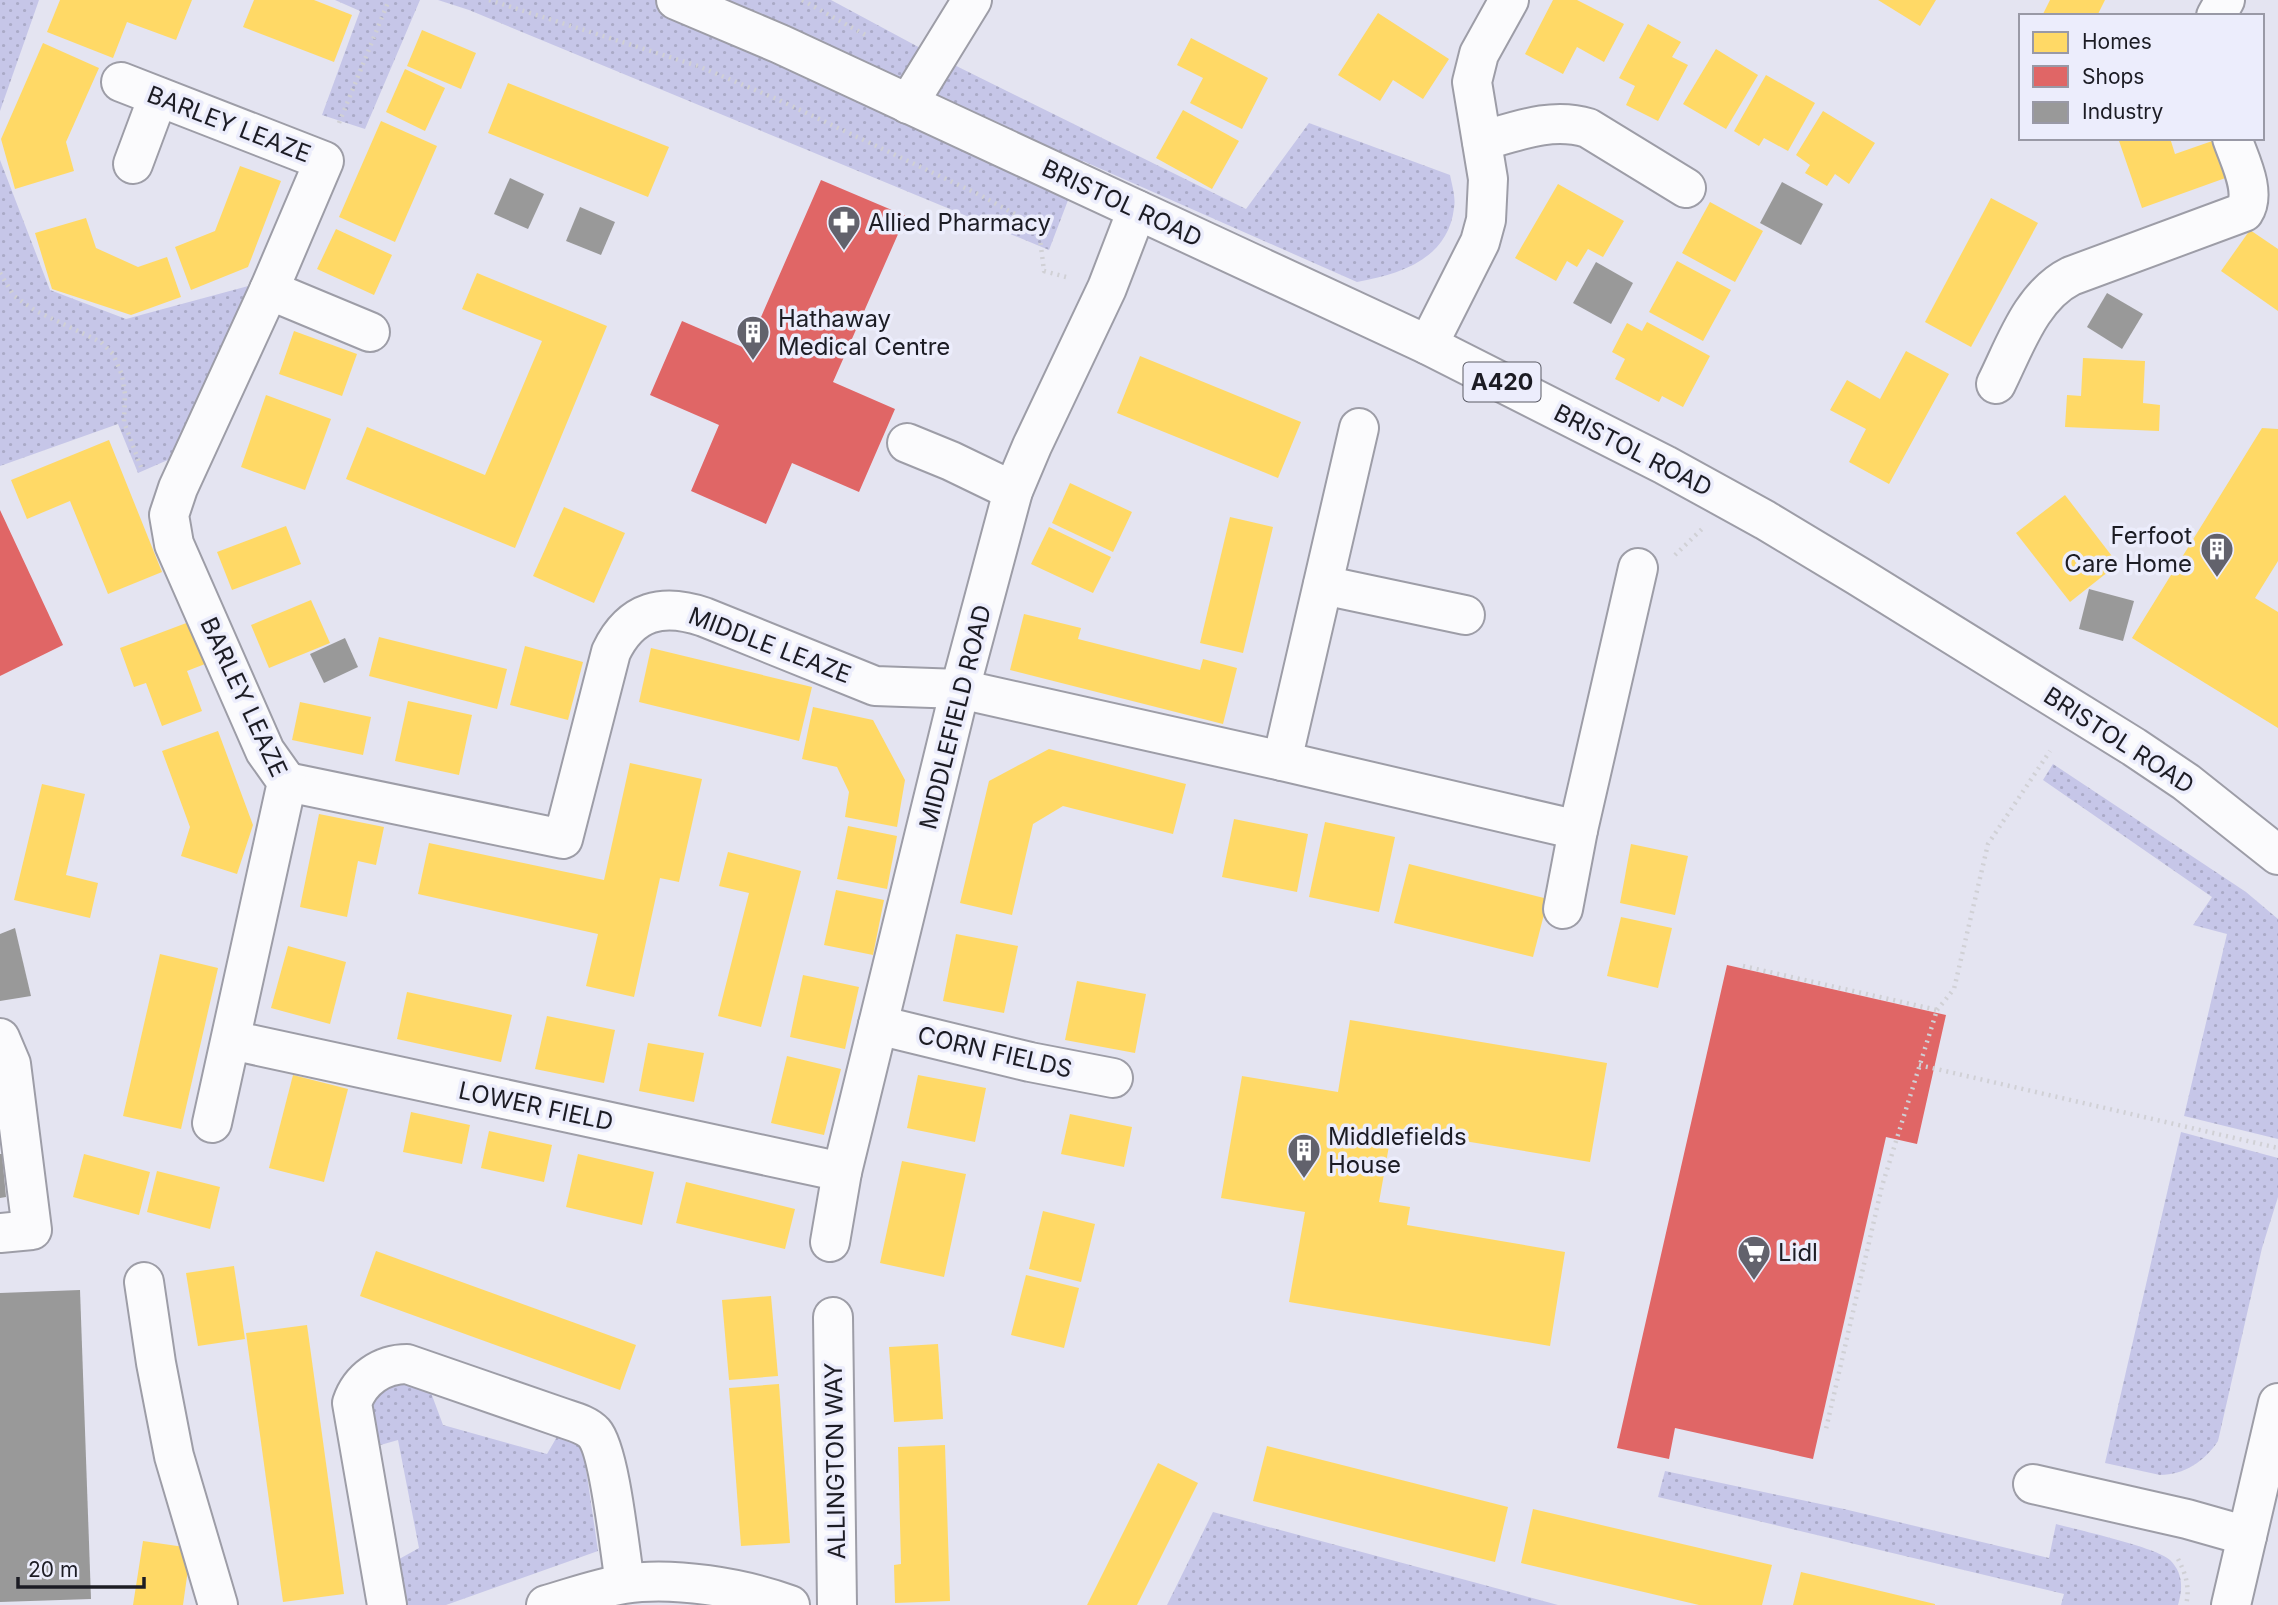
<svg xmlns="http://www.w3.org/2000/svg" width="2278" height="1605" font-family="Inter,sans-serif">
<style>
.grass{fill:url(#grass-dots)}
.homes{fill:#ffd966}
.shops{fill:#e06666}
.industry{fill:#999}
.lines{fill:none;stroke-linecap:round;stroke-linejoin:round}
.minor-casing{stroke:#9d9da7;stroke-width:42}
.major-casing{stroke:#9d9da7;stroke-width:42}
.path{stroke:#d0d0d5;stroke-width:4.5;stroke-dasharray:2 5;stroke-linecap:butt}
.minor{stroke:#fbfbfd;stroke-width:38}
.major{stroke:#fbfbfd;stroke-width:38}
.labels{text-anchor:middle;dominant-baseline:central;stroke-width:7;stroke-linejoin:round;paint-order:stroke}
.shield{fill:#ecedfc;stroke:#5a5b65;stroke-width:2}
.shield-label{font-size:23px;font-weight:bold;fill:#1c1c24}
.street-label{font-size:24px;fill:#1c1c24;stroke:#ecedfc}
.poi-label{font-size:24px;fill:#1c1c24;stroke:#ecedfc;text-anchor:start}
</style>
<defs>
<pattern id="grass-dots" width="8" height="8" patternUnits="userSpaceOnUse" patternTransform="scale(1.75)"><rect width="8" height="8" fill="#c6c6e8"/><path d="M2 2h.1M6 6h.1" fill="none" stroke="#aaaac7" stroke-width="1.8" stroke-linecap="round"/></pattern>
</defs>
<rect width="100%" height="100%" fill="#e4e4f1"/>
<g class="grass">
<path d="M0 0H39L0 111Z"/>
<path d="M335 0H420L365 129 322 115 360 11Z"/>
<path d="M438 0H831L924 50 1246 209 1309 123 1450 175C1452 185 1456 198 1454 208 1448 259 1401 274 1357 282L1083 161 1049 250 469 10Z"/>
<path d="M0 160 50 290 126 319 252 285 170 459 138 473 118 424 0 466Z"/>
<path d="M2053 764 2246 892 2278 919V1139L2184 1116 2227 934 2193 925 2212 897 2043 780Z"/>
<path d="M2181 1132 2278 1158V1197L2262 1248 2218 1441C2205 1461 2184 1475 2160 1475L2105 1463Z"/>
<path d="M408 1380 430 1390 443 1425 547 1454 558 1435 568 1436 583 1448 598 1551 446 1605H402L392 1563 419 1548 398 1440 370 1448 369 1398 383 1383Z"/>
<path d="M1665 1471 1844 1509 2049 1558 2056 1524C2078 1530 2156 1547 2170 1560 2183 1573 2183 1588 2178 1605H2061L2064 1594 1658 1497Z"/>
<path d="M1213 1512 1558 1605H1167Z"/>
</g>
<g class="homes">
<path d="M60 0H192L176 40 127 22 113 58 47 32Z"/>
<path d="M254 0H314L352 15 334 62 243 27Z"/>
<path d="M1553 0H1577L1624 24 1604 62 1577 47 1563 74 1525 54Z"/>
<path d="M1878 0H1936L1920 26Z"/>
<path d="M2050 0H2105L2097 16H2042Z"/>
<path d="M1378 13 1449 59 1423 99 1393 80 1380 101 1338 75Z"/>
<path d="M1648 24 1681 42 1672 57 1688 65 1658 121 1626 105 1635 86 1619 78Z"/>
<path d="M422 30 476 53 461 89 407 66Z"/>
<path d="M1191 38 1268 78 1242 129 1190 103 1203 78 1177 65Z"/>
<path d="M43 43 99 68 66 142 74 171 15 189 1 139Z"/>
<path d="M1716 49 1758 75 1726 129 1683 104Z"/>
<path d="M405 69 445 88 425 131 386 112Z"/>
<path d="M1766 75 1815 103 1788 151 1764 138 1759 146 1734 131Z"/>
<path d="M508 83 669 147 648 197 488 133Z"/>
<path d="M1183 110 1239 141 1212 189 1156 158Z"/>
<path d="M1823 111 1875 143 1849 184 1835 174 1827 186 1805 173 1810 165 1796 155Z"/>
<path d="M381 121 437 146 395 242 339 217Z"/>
<path d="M2118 138H2170L2175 154 2218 139 2231 176 2142 208Z"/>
<path d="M240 166 281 181 248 267 191 290 175 247 215 231Z"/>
<path d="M1558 184 1624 221 1603 257 1588 249 1577 267 1567 261 1556 281 1515 258Z"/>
<path d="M1991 198 2038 223 1971 347 1925 322Z"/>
<path d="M1710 202 1763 231 1735 282 1682 253Z"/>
<path d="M86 218 96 248 138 267 167 257 181 297 131 315 52 289 35 233Z"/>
<path d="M336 229 392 255 374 295 317 269Z"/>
<path d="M2250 230 2278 249V311L2221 271Z"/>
<path d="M1677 261 1731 290 1703 341 1649 312Z"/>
<path d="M477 273 607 326 515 548 346 479 367 427 485 475 542 341 462 309Z"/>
<path d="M1647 322 1710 356 1683 407 1662 396 1659 402 1615 379 1625 359 1612 352 1627 323 1642 331Z"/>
<path d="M294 331 357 354 342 396 279 374Z"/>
<path d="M1906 351 1949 374 1889 484 1849 462 1866 429 1830 410 1847 380 1880 399Z"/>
<path d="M1140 356 1301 422 1278 478 1117 413Z"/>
<path d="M2083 358 2145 361 2143 403 2160 405 2159 431 2065 427 2067 395 2081 396Z"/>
<path d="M266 395 331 419 305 490 241 467Z"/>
<path d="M2262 428 2278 429V561L2255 598 2278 612V728L2132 638Z"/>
<path d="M109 440 162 572 108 594 70 501 27 519 11 480Z"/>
<path d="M1070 483 1132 512 1113 552 1052 523Z"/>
<path d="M2065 495 2118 564 2070 602 2016 533Z"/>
<path d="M564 507 625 533 594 603 533 576Z"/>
<path d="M1230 517 1273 527 1243 653 1200 643Z"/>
<path d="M286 526 301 564 232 590 217 552Z"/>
<path d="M1049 527 1111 557 1093 593 1031 564Z"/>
<path d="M311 600 330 643 269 668 251 625Z"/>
<path d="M1024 614 1081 628 1078 639 1200 670 1203 659 1237 668 1223 724 1010 670Z"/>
<path d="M189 622 205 664 187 671 202 711 162 726 146 683 134 687 120 648Z"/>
<path d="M379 637 507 669 497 709 369 676Z"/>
<path d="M525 646 583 662 568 720 510 705Z"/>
<path d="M651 648 812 687 799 741 639 702Z"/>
<path d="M408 701 472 715 459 775 395 761Z"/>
<path d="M300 702 371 717 363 755 292 740Z"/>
<path d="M813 707 873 720 905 780 897 827 845 817 849 792 837 767 802 759Z"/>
<path d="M218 731 253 825 237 874 181 856 190 827 162 751Z"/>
<path d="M1049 749 1186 784 1173 834 1063 806 1033 824 1012 915 960 903 989 781Z"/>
<path d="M630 763 702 779 679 882 660 878 634 997 586 986 598 934 418 894 429 843 604 880Z"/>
<path d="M42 784 85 794 66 875 98 883 90 918 14 900Z"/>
<path d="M319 814 384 827 376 865 358 861 347 917 300 907Z"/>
<path d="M1234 819 1308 834 1297 892 1222 877Z"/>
<path d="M1325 822 1395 837 1379 912 1309 897Z"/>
<path d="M848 826 897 836 887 889 837 879Z"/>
<path d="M1631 844 1688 856 1675 915 1620 903Z"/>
<path d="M728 852 801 871 761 1027 718 1016 749 893 719 886Z"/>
<path d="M1409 864 1548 899 1533 957 1394 923Z"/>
<path d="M836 890 884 900 873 955 824 945Z"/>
<path d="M1621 917 1672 928 1658 988 1607 976Z"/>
<path d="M956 934 1018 946 1004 1013 943 1001Z"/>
<path d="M288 946 346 962 330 1024 271 1008Z"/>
<path d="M160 954 218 968 181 1129 123 1116Z"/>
<path d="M803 975 859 987 845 1049 790 1037Z"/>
<path d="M1077 981 1146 994 1135 1053 1065 1040Z"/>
<path d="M407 992 512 1015 501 1062 397 1039Z"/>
<path d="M547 1016 615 1030 604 1083 535 1069Z"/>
<path d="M1350 1020 1607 1063 1590 1162 1392 1129 1379 1202 1410 1207 1407 1225 1565 1252 1550 1346 1289 1302 1305 1212 1221 1198 1242 1076 1338 1092Z"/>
<path d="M648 1043 704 1053 694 1102 639 1091Z"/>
<path d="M787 1056 841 1069 824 1135 771 1123Z"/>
<path d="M293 1075 348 1089 324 1182 269 1168Z"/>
<path d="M918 1075 986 1088 975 1142 907 1128Z"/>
<path d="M411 1112 470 1125 462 1164 403 1152Z"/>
<path d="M1070 1114 1132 1127 1124 1167 1061 1154Z"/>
<path d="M489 1131 552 1145 544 1182 481 1168Z"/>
<path d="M84 1154 150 1172 139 1215 73 1197Z"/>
<path d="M578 1154 654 1172 642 1225 566 1207Z"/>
<path d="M902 1161 966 1174 944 1277 880 1263Z"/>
<path d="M157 1171 220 1187 210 1229 147 1212Z"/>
<path d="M686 1182 795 1209 785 1249 676 1223Z"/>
<path d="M1043 1211 1095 1224 1081 1282 1029 1269Z"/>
<path d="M376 1251 636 1345 620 1390 360 1296Z"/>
<path d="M234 1266 245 1339 198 1346 186 1273Z"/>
<path d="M1026 1275 1079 1288 1064 1348 1011 1335Z"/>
<path d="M771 1296 778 1376 729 1380 722 1300Z"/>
<path d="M307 1325 344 1594 283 1602 246 1333Z"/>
<path d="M938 1344 943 1419 894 1422 889 1347Z"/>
<path d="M779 1384 790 1543 741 1546 729 1388Z"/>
<path d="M945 1445 950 1601 895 1603 894 1565 901 1564 898 1447Z"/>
<path d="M1267 1446 1508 1507 1495 1562 1253 1501Z"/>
<path d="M1158 1463 1198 1483 1137 1605H1087Z"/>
<path d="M1533 1509 1772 1565 1762 1605H1699L1521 1563Z"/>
<path d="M143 1541 191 1548 183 1605H133Z"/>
<path d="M1801 1572 1935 1604V1605H1793Z"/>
</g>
<g class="shops">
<path d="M821 180 906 216 833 382 895 409 859 492 792 463 766 524 691 491 719 425 650 395 682 321 747 349Z"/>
<path d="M0 510 63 645 0 676Z"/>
<path d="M1727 965 1946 1015 1917 1144 1886 1137 1813 1459 1675 1428 1669 1459 1617 1448Z"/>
</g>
<g class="industry">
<path d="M510 178 544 194 528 229 494 214Z"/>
<path d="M1782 182 1823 204 1801 245 1760 223Z"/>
<path d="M580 207 615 222 601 255 566 241Z"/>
<path d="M1596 262 1633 283 1611 324 1573 303Z"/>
<path d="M2107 293 2143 314 2122 349 2087 327Z"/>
<path d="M2089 589 2134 601 2123 641 2079 629Z"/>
<path d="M345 638 358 667 324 683 310 654Z"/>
<path d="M15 928 31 996 0 1001V934Z"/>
<path d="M0 1154H2L6 1197 0 1198Z"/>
<path d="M80 1290 91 1599 0 1602V1293Z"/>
</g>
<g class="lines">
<defs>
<g id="minor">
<path d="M2216 16 2225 0"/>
<path d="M121 82 324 161 269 290"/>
<path d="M908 104 972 0"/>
<path d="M1482 141C1517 131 1552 117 1588 128L1686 188"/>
<path d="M133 164 158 97"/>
<path d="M1428 345 1480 242 1486 220 1488 179 1472 82 1479 54 1509 0"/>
<path d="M1996 384C2015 346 2031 296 2071 276L2244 212C2257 192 2239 159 2232 138"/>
<path d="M907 443 951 461 1013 491"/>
<path d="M1323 585 1465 615"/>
<path d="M1282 761 1359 428"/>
<path d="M287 782 563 839 611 652C631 610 663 603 704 617L875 686 960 689 1282 761 1578 830 1638 568"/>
<path d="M1563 909 1578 830"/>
<path d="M878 1025 1030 1062 1113 1078"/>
<path d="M0 1038 11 1064 32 1230 0 1233"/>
<path d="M231 1040 842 1172"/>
<path d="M212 1123 287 782 265 751 174 544 169 515 178 488 269 290 370 332"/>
<path d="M830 1242 842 1172 960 689 1013 491 1032 446 1107 288 1137 210"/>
<path d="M144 1282 156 1363 174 1456 218 1605"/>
<path d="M833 1317 837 1605"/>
<path d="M2033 1484 2187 1519 2247 1536"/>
<path d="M387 1605 352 1403C360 1379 382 1364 407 1364L560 1417C571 1421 586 1424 594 1433 610 1451 620 1554 625 1583"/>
<path d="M546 1605C571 1598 598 1588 624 1584 673 1576 743 1588 790 1605"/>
</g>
<g id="major">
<path d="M676 0 780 44 1428 345 1665 465 1765 520 1858 576 2134 747 2186 782 2278 855"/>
<path d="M2231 1605 2278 1403"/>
</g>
</defs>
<use href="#minor" class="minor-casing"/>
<use href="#major" class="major-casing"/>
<g class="path">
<path d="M489 0 698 66 779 100 980 195 1022 218 1040 239 1044 271 1066 277"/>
<path d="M802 0 869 37"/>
<path d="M339 123 389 0"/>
<path d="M0 273 14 296 36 311 101 342 113 354 122 375 125 394 124 422 141 467"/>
<path d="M1675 555 1702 529"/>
<path d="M1743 966 1937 1010 1882 1186 1826 1429"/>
<path d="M1937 1010 1954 989 1988 844 2050 751"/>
<path d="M1919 1065 2278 1148"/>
<path d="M2178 1559C2186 1574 2190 1588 2186 1605"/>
</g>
<use href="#minor" class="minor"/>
<use href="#major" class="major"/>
</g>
<defs>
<symbol id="pharmacy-pin" viewBox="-11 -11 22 30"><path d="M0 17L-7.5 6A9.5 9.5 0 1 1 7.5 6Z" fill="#62626c" stroke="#ecedfc"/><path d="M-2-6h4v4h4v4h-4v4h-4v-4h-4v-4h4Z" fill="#fff"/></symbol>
<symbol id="building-pin" viewBox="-11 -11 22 30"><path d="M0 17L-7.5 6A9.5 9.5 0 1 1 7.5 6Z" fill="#62626c" stroke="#ecedfc"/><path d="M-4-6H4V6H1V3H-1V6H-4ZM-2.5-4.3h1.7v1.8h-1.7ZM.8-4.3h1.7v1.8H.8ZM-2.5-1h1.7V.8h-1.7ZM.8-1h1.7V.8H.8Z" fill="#fff"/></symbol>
<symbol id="supermarket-pin" viewBox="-11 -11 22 30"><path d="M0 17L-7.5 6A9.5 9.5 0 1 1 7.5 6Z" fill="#62626c" stroke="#ecedfc"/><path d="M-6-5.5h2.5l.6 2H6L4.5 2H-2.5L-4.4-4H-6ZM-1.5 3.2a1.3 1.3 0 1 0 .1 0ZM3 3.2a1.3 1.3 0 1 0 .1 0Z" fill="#fff"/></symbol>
</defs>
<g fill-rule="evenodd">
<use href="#pharmacy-pin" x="825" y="203" width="38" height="52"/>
<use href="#building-pin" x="734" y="313" width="38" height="52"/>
<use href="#building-pin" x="2198" y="530" width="38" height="52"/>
<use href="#building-pin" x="1285" y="1131" width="38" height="52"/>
<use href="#supermarket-pin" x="1735" y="1233" width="38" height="52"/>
</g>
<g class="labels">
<rect class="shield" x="1463.5" y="362.5" width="77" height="39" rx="5"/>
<g class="shield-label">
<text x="1502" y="382">A420</text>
</g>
<g class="street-label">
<text transform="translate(229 124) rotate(21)">BARLEY LEAZE</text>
<text transform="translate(1122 203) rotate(25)">BRISTOL ROAD</text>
<text transform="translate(1633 450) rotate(27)">BRISTOL ROAD</text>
<text transform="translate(770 645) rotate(21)">MIDDLE LEAZE</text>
<text transform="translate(244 697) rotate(65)">BARLEY LEAZE</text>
<text transform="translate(955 717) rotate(-76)">MIDDLEFIELD ROAD</text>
<text transform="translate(2119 740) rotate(33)">BRISTOL ROAD</text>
<text transform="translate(995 1052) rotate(13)">CORN FIELDS</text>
<text transform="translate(536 1106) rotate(12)">LOWER FIELD</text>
<text transform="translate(835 1461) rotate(-91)">ALLINGTON WAY</text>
</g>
<g class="poi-label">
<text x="868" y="222">Allied Pharmacy</text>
<text x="778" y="318">Hathaway<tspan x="778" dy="28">Medical Centre</tspan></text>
<text x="2192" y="535" text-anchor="end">Ferfoot<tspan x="2192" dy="28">Care Home</tspan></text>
<text x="1328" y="1136">Middlefields<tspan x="1328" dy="28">House</tspan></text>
<text x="1778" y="1252">Lidl</text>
</g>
</g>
<rect x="2019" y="14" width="245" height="126" fill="#ecedfc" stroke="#9999a6" stroke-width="2"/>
<rect x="2033" y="32" width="35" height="21" fill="#ffd966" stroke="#9999a6" stroke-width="2"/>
<text x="2082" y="49" font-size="21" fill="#1c1c24">Homes</text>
<rect x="2033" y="66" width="35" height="21" fill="#e06666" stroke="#9999a6" stroke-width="2"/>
<text x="2082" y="84" font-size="21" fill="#1c1c24">Shops</text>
<rect x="2033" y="102" width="35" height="21" fill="#999999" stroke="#9999a6" stroke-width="2"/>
<text x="2082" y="119" font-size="21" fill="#1c1c24">Industry</text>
<path d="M18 1577v10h126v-10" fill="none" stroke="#1c1c24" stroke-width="3.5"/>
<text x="28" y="1577" font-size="21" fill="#1c1c24" stroke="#ecedfc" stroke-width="5" paint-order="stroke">20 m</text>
</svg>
